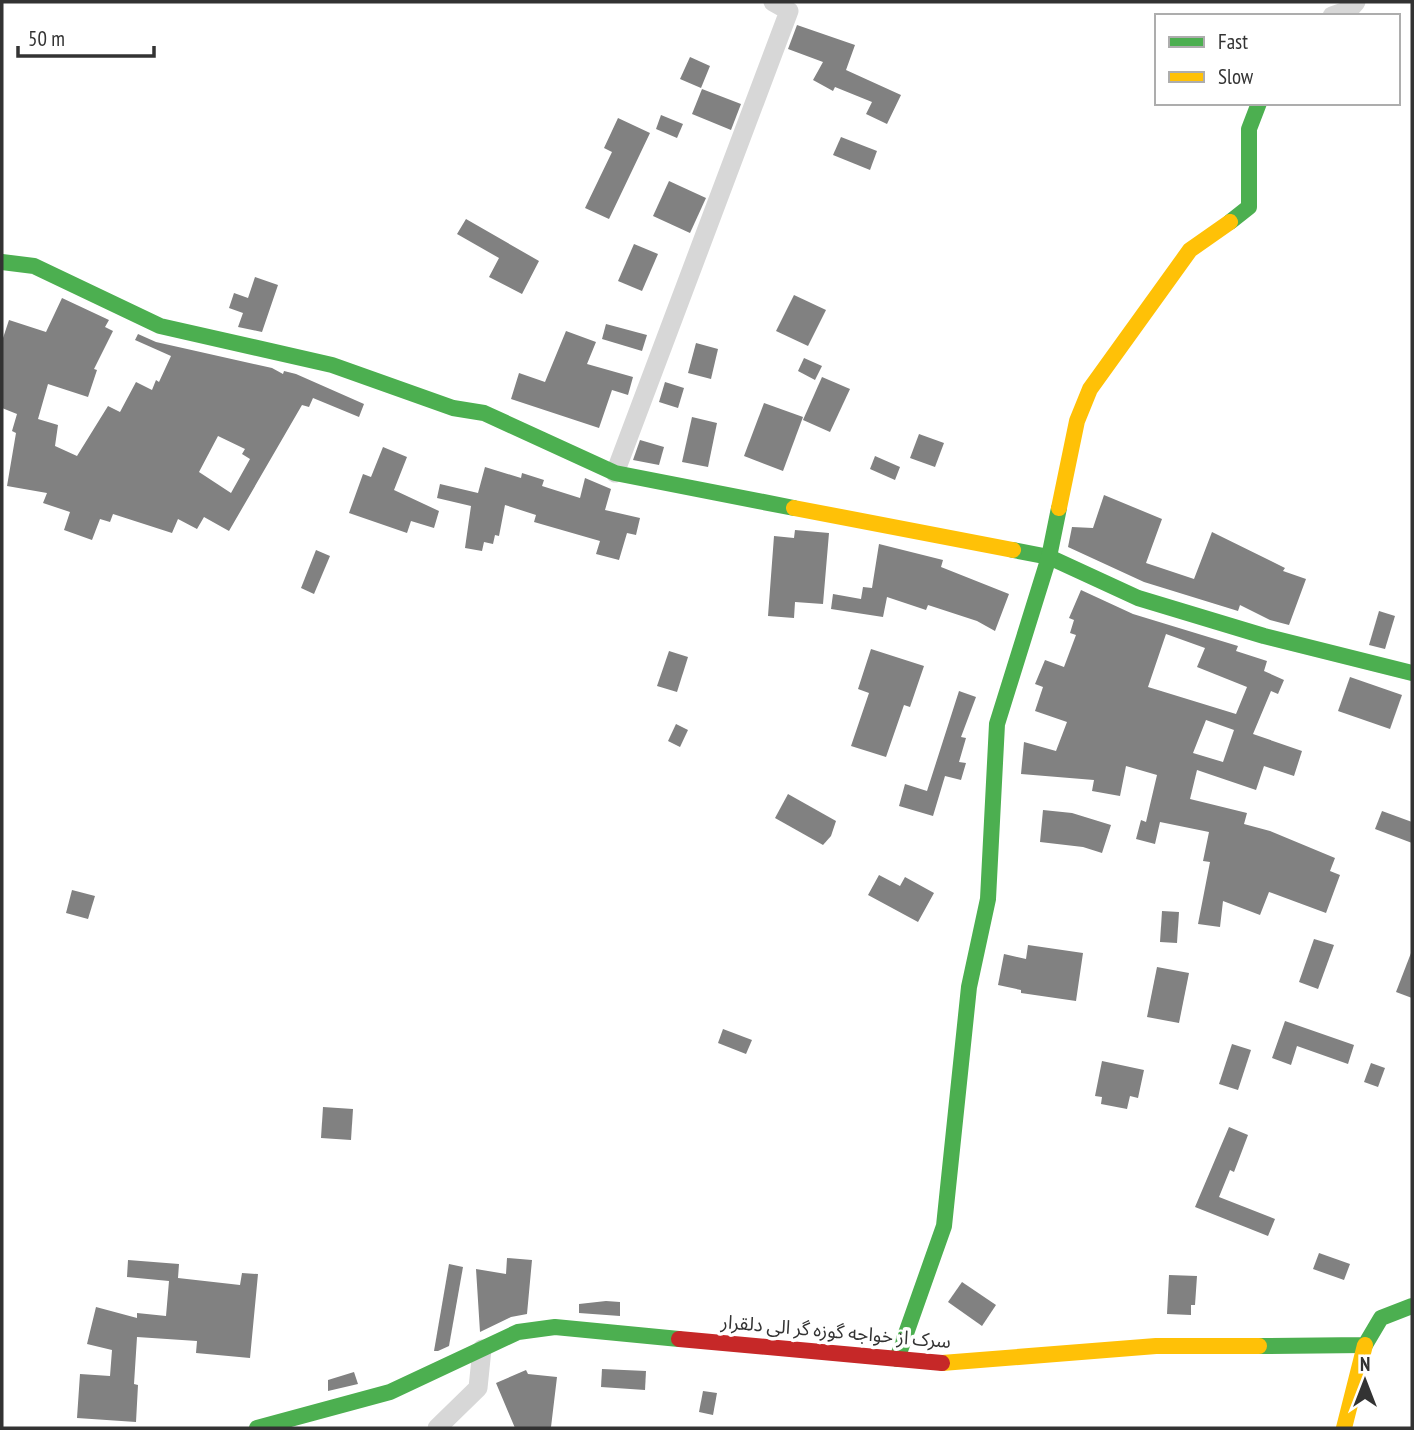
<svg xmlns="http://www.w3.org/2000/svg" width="1414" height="1430" font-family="'PT Sans Narrow','Noto Sans Arabic',sans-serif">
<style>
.building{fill:#818181;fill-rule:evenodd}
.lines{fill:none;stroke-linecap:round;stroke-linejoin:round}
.street{stroke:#d7d7d7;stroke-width:19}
.fast{stroke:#4caf50;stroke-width:16}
.slow{stroke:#ffc107;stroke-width:16}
.jam{stroke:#c62828;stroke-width:16}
.labels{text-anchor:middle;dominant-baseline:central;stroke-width:7;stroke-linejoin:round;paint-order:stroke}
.street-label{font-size:19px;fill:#333;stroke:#fff}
</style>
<rect width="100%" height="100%" fill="#fff"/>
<g class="building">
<path d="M797 25 855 45 846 70 901 95 887 124 866 114 872 102 835 87 833 91 813 80 823 62 788 49Z"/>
<path d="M690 57 710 66 701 88 680 79Z"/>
<path d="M702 89 741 104 731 130 692 114Z"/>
<path d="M661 115 683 124 677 138 656 129Z"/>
<path d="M618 118 650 133 609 219 585 208 612 152 604 148Z"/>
<path d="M841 137 877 151 870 170 833 155Z"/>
<path d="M669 181 706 198 690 233 653 216Z"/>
<path d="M466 219 539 261 522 294 489 277 499 258 457 234Z"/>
<path d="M634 244 658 254 642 291 618 281Z"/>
<path d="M255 277 278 285 262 332 238 327 243 313 229 308 234 293 248 298Z"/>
<path d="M794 295 826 310 808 346 776 331Z"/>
<path d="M62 298 109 320 105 327 113 331 94 369 97 370 88 397 48 384 38 419 58 425 55 446 77 456 108 406 120 412 136 382 152 390 156 380 159 382 171 356 135 340 138 334 156 342 272 368 283 374 284 371 296 374 364 404 359 417 313 398 309 407 302 405 229 531 204 517 197 529 178 519 172 533 113 514 110 522 100 519 92 540 64 530 70 512 43 503 47 493 7 486 16 433 12 431 17 414 2 408V341L9 320 46 332ZM218 436 245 449 242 454 250 459 231 493 199 472Z"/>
<path d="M606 324 647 335 642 351 602 339Z"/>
<path d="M566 331 596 342 587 364 633 377 628 395 612 390 599 428 511 399 519 373 545 382Z"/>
<path d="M696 343 718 349 711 379 688 373Z"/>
<path d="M804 358 822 366 815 380 798 371Z"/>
<path d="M822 377 850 389 830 432 803 420Z"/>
<path d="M665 382 684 388 678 408 659 402Z"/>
<path d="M764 403 803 417 783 471 744 456Z"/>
<path d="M692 417 717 423 708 467 682 462Z"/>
<path d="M919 434 944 443 935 467 910 458Z"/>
<path d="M640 440 664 447 659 465 633 460Z"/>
<path d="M383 447 407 457 394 490 439 511 434 528 411 521 407 533 349 513 363 474 371 477Z"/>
<path d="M875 456 900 467 895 480 870 469Z"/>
<path d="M485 467 521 478 522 473 544 480 542 486 580 498 585 478 611 489 605 510 640 518 636 535 627 533 619 560 596 554 600 541 534 522 536 515 505 505 499 536 495 535 493 544 484 542 482 551 465 548 471 506 437 498 440 484 478 493Z"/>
<path d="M1104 495 1162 519 1146 563 1194 579 1212 532 1285 568 1283 571 1306 579 1289 625 1270 620 1240 605 1238 611 1144 582 1068 547 1072 527 1093 528Z"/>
<path d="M795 530 829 533 823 604 795 602 794 618 768 616 774 536 794 538Z"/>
<path d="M879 544 943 560 941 567 1009 594 995 631 977 621 928 605 926 610 887 597 883 617 831 609 833 594 861 599 863 587 872 588Z"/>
<path d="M316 550 330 556 314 594 301 588Z"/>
<path d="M1081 590 1133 614 1238 646 1236 651 1267 661 1264 671 1284 680 1278 694 1271 691 1253 734 1302 751 1294 776 1264 766 1256 790 1197 770 1190 799 1247 813 1244 824 1270 831 1335 858 1330 871 1340 875 1326 913 1269 892 1260 915 1223 901 1220 927 1198 924 1210 862 1203 861 1209 832 1160 822 1155 844 1136 839 1141 820 1146 822 1157 775 1126 766 1120 796 1092 791 1094 780 1021 774 1024 742 1056 751 1067 722 1035 711 1043 687 1035 684 1045 660 1064 667 1076 635 1070 633 1074 620 1069 618ZM1166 634 1205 648 1197 667 1247 687 1236 714 1148 687ZM1206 720 1234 730 1223 762 1193 753Z"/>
<path d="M1379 611 1395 616 1385 649 1369 645Z"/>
<path d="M871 649 924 666 910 707 904 705 886 757 851 746 869 693 858 689Z"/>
<path d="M669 651 688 657 677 692 657 686Z"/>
<path d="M1350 677 1402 695 1390 729 1338 711Z"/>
<path d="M959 691 976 697 961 737 966 738 959 762 966 763 961 780 945 776 933 816 899 806 905 784 927 791Z"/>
<path d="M676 724 688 730 680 747 668 741Z"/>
<path d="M788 794 836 821 831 836 823 845 775 818Z"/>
<path d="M1043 810 1072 813 1111 825 1102 853 1083 847 1040 842Z"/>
<path d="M1382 811 1412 822V843L1375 829Z"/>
<path d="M879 875 900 886 905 877 934 893 918 922 868 895Z"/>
<path d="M72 890 95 896 88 919 66 913Z"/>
<path d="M1162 911 1179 912 1177 943 1160 942Z"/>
<path d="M1314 939 1334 945 1318 989 1299 982Z"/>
<path d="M1028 945 1083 953 1076 1001 1021 993V990L998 985 1004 954 1026 959Z"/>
<path d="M1411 953H1412V998L1396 992Z"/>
<path d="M1157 967 1189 973 1179 1023 1147 1017Z"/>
<path d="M1285 1021 1354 1045 1348 1064 1297 1046 1291 1065 1272 1058Z"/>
<path d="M723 1029 752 1040 746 1054 718 1043Z"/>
<path d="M1232 1044 1251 1050 1238 1090 1219 1084Z"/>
<path d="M1102 1061 1144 1070 1138 1098 1130 1096 1127 1109 1101 1104 1102 1097 1095 1096Z"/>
<path d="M1371 1063 1385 1068 1378 1087 1364 1082Z"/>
<path d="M323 1107 353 1109 351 1140 321 1138Z"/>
<path d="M1229 1127 1248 1135 1234 1172 1230 1170 1219 1197 1275 1219 1268 1236 1195 1207Z"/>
<path d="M1319 1253 1350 1264 1344 1280 1313 1269Z"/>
<path d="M507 1258 532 1260 527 1314 511 1317 480 1332 476 1269 506 1274Z"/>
<path d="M128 1260 179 1264 178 1278 240 1285 242 1273 258 1274 250 1358 196 1353 197 1341 137 1337 134 1384 138 1385 136 1422 77 1418 80 1374 110 1376 112 1350 87 1344 96 1307 137 1318V1313L166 1316 169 1281 127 1277Z"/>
<path d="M449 1264 463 1267 449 1346 438 1351H434Z"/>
<path d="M1169 1275 1197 1276 1195 1305H1191V1315L1167 1314Z"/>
<path d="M962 1282 996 1305 982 1326 948 1302Z"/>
<path d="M606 1301 620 1302V1316L579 1313V1304Z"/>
<path d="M602 1369 646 1371 645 1390 601 1387Z"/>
<path d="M526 1370 528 1374 557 1377 551 1427 515 1428 496 1383Z"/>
<path d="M354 1372 358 1384 328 1391V1380Z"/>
<path d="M703 1391 717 1393 713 1415 699 1412Z"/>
</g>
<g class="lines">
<g class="street">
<path d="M1332 16 1349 10 1356 2"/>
<path d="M615 473 789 11 773 2"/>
<path d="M437 1428 478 1388 482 1349"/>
</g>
<g class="fast">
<path d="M1230 222 1249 207V129L1259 103"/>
<path d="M2 262 34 266 160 326 332 365 453 408 484 413 615 473 794 508"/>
<path d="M1013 550 1049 557 1138 598 1264 636 1412 673"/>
<path d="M1259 1346 1365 1345 1381 1318 1412 1306"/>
<path d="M897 1359 944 1226 969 987 988 899 997 724 1049 557 1059 508"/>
<path d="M257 1428 390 1392 518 1332 555 1327 679 1339"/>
</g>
<g class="slow">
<path d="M794 508 1013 550"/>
<path d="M1059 508 1077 421 1090 389 1190 250 1230 222"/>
<path d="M942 1363 1156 1346H1259"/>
<path d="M1344 1428 1365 1345"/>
</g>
<path class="jam" d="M679 1339 942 1363"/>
</g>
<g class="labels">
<g class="street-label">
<text transform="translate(836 1331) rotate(5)">سرک از خواجه گوزه گر الی دلقرار</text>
</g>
</g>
<rect width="1414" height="1430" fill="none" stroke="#333333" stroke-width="7"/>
<rect x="1155" y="14" width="245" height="91" fill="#ffffff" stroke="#adadad" stroke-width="2"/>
<rect x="1169" y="37" width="35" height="10" fill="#4caf50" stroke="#adadad" stroke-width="2"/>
<text x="1218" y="49" font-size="21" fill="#333333">Fast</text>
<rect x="1169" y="72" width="35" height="10" fill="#ffc107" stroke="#adadad" stroke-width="2"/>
<text x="1218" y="84" font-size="21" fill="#333333">Slow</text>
<g transform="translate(1365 1381)" stroke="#ffffff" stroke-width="5" paint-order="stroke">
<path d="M0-5L12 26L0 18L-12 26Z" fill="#333333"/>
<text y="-10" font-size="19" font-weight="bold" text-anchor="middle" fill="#333333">N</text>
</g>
<path d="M18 46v10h136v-10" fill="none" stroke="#333333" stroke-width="3.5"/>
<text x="28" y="46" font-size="21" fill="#333333" stroke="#ffffff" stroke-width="5" paint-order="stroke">50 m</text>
</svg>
